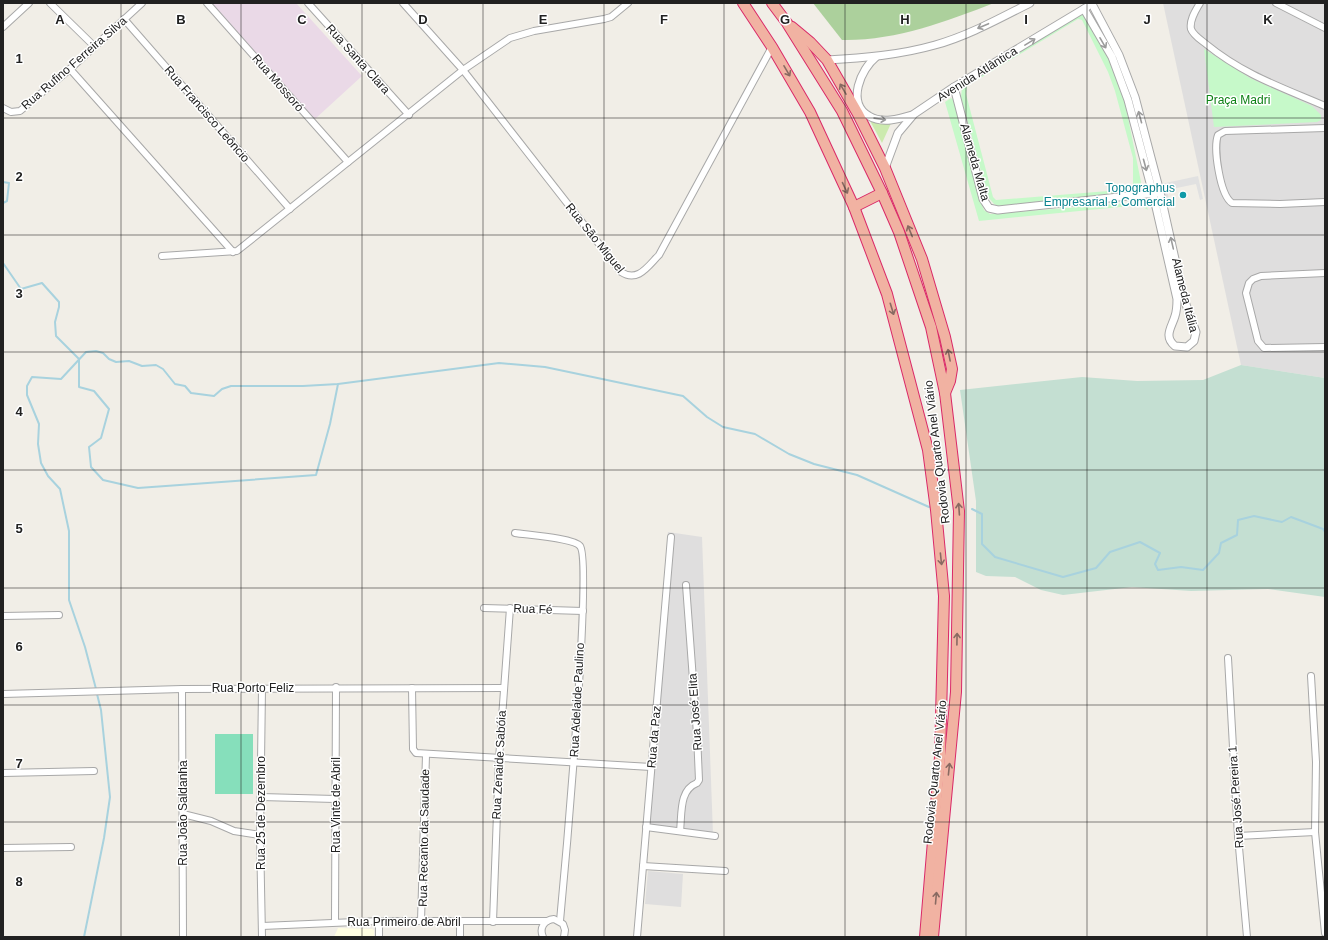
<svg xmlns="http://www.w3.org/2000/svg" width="1328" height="940" font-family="Arial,sans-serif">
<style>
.residential{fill:#dfdede}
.industrial{fill:#ead9e7}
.education{fill:#fffee2}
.grass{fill:#cceaae}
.forest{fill:#acd09c}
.wetland{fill:#c4dfd2}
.park{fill:#c6f9c9;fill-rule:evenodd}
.pitch{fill:#86dfbb}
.parking{fill:#e1e1e1}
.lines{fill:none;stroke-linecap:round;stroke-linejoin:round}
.stream{stroke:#a8d2de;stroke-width:2}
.minor-casing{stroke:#a8a8a8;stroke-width:8}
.tertiary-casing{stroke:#a8a8a8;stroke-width:9}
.trunk-casing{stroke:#da2968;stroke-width:12}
.minor{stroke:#fff;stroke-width:6}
.tertiary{stroke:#fff;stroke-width:7}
.trunk{stroke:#f1b2a2;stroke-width:10}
.oneway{stroke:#9b9b9b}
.oneway2{stroke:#896a62}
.grid{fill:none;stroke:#212121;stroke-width:1;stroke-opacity:0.55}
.culture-dot{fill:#0f9aa8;stroke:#fff;stroke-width:1.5}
.labels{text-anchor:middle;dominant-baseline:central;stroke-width:3;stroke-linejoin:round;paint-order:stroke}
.street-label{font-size:12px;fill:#212121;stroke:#fff}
.park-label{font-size:12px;fill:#0d8115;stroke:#fff}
.culture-label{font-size:12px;fill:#0d838f;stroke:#fff;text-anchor:end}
.grid-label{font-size:13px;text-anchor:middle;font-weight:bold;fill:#212121;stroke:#fff;stroke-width:3;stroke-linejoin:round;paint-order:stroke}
</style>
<rect width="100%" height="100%" fill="#f1eee7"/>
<g class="residential">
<path d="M1163 3H1325V378L1241 365Z"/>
<path d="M668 532 702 537 713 834 646 827Z"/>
<path d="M648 871 683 874 681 907 645 904Z"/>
</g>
<path class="industrial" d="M211 3H296L362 76 315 119Z"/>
<path class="education" d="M338 928 372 929 374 930V937H334Z"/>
<path class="grass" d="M869 119H893L882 143Z"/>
<path class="forest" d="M813 3H994C945 22 895 41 842 40Z"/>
<path class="wetland" d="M1241 365 1325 378V597L1268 589 1191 591 1132 587 1063 595 1041 590 1015 577 986 576 976 572V501L960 390 1082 377 1137 381 1203 380Z"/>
<g class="park">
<path d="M1081 12 1103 46 1122 88 1141 182 1140 187 1135 191 998 206 994 204 988 197 961 97 962 88ZM1078 19 1082 20 1108 72 1115 91 1133 158V189L996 200 993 197 966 94 967 86Z"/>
<path d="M1204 49 1250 78 1312 106 1321 115V120L1317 122 1214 127Z"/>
<path d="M951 98 954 100 980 200 984 210 990 214 1140 202 1146 205 1148 210 1140 205 979 221 945 102Z"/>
</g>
<rect class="pitch" x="215" y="734" width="38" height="60"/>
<path class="parking" d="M1198 176 1203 199 1200 200 1196 184 1167 190 1170 205 1165 206 1161 184Z"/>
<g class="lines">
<g class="stream">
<path d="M3 182 9 183 7 201 3 203"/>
<path d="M3 263 21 289 42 283 59 302V307L55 322 56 336 79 359V387L94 391 109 409 101 438 89 447 91 467 103 480 138 488 316 475 330 424 338 384"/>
<path d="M972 509 982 514V544L995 557 1063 577 1096 568 1110 552 1140 542 1160 553 1155 564 1158 570 1181 567 1203 570 1219 553 1221 543 1237 535 1238 520 1254 516 1282 522 1291 517 1323 529 1325 532"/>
<path d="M96 689 85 647 69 600V531L60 489 48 476 41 463 38 444 39 424 27 395V386L32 377 61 379 86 352 96 351 103 353 109 359 116 362 129 361 142 366 156 365 163 369 175 384 185 386 191 393 214 396 222 389 231 386H303L338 384 499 363 545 367 683 396 707 417 723 427 755 434 789 454 814 464 857 475 929 507"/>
<path d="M84 937 104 838 110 797 101 710 97 694"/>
</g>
<defs>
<g id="minor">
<path d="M50 3 94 46"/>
<path d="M207 3 348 162"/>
<path d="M308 3 409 115"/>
<path d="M403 3 463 70 621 272C638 283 648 266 659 255L772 47"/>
<path d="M1200 3C1196 10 1189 20 1191 29 1193 35 1201 40 1206 44 1244 75 1281 87 1325 106"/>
<path d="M1276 3 1325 28"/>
<path d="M124 19 290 209"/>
<path d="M3 27 29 3"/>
<path d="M70 69 233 252"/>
<path d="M3 108 11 112 20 111 70 69 142 3"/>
<path d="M1325 128 1225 131 1218 135C1213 148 1220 195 1232 203L1280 204 1325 202"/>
<path d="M162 256 237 251 463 70 510 38 534 31 604 19 611 17 628 3"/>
<path d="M1325 273 1261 276 1253 279 1249 283 1246 293 1258 341 1264 348 1325 347"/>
<path d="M515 533C527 535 573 538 580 546 593 561 564 879 560 921"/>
<path d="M484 608 583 611"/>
<path d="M3 616 59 615"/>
<path d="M1228 658 1238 836 1247 937"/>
<path d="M1311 676 1316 762 1315 832 1325 933"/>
<path d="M412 688 413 749 416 753 651 767"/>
<path d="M182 689 183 937"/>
<path d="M262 689 260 835 262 937"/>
<path d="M3 694 182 689 504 688"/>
<path d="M3 773 94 771"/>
<path d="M261 797 335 799"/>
<path d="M183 814 211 821 234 831 260 835"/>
<path d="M646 827 715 836"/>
<path d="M680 831C682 813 679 790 697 783L699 780 697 734 686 585"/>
<path d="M1238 836 1315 832"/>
<path d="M3 848 71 847"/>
<path d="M643 866 725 871"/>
<path d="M379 921V937"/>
<path d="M421 921 426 755"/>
<path d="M335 922 336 687"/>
<path d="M460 922V937"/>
<path d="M493 922 499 759 510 608"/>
<path d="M262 926 379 921H547"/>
<path d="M543 937C539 928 544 920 554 919L563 924 565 930 564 937"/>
<path d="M637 937 671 537"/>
</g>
<g id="tertiary">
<path d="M1084 9 1112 57 1128 100 1153 194 1177 299C1177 305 1177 310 1175 316 1172 327 1163 336 1175 346L1187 347 1194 341 1196 332 1184 299 1160 192 1135 97 1119 55 1092 4"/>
<path d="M876 57C861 69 846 103 869 116 882 124 899 119 912 115"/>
<path d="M827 60C863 58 900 55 935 45 968 36 1000 18 1030 3"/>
<path d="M954 87 983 199 989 208 998 210 1156 193"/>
<path d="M885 168 898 133 914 114 954 87 1087 7"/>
</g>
<g id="trunk">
<path d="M743 3 772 47 810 112 854 207 887 294 928 450 936 510 944 596 940 757 925 937"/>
<path d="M772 3 787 23 842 111 882 193 899 232 931 327 945 393 959 511 956 692 933 937"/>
<path d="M792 27 810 42 827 60 858 114 885 168 922 259 945 337 952 369 950 381 945 393"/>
<path d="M854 207 882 193"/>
</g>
</defs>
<use href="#minor" class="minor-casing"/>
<use href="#tertiary" class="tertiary-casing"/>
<use href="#trunk" class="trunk-casing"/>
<use href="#minor" class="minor"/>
<use href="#tertiary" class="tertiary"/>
<use href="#trunk" class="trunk"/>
</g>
<defs><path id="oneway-shaft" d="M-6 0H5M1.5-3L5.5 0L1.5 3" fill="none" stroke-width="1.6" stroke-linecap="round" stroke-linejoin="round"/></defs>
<g class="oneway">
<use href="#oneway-shaft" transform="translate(983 26) rotate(157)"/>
<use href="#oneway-shaft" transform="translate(1030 42) rotate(-31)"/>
<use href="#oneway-shaft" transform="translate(1103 43) rotate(60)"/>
<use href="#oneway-shaft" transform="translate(1140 117) rotate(-105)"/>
<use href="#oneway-shaft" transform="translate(880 119) rotate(8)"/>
<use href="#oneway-shaft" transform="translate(1145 165) rotate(75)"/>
<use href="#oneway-shaft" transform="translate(1172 243) rotate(-103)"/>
</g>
<g class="oneway2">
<use href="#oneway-shaft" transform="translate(787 71) rotate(60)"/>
<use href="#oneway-shaft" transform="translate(843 89) rotate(-120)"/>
<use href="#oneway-shaft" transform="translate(845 188) rotate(65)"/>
<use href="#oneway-shaft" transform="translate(910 231) rotate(-112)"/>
<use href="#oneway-shaft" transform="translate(892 309) rotate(73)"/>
<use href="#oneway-shaft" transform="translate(949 355) rotate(-101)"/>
<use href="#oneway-shaft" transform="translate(959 509) rotate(-94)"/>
<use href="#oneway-shaft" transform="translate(941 559) rotate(84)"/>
<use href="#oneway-shaft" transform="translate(957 639) rotate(-89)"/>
<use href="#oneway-shaft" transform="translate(949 769) rotate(-84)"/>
<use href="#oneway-shaft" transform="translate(936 898) rotate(-85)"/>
</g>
<path class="grid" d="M121 3V937M241 3V937M362 3V937M483 3V937M604 3V937M724 3V937M845 3V937M966 3V937M1087 3V937M1207 3V937M3 118H1325M3 235H1325M3 352H1325M3 470H1325M3 588H1325M3 705H1325M3 822H1325"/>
<circle class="culture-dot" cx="1183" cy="195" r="4"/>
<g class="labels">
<g class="street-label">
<text transform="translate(358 59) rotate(48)">Rua Santa Clara</text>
<text transform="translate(74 63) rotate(-41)">Rua Rufino Ferreira Silva</text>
<text transform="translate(977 74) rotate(-32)">Avenida Atlântica</text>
<text transform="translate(278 83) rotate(49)">Rua Mossoró</text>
<text transform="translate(207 114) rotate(49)">Rua Francisco Leôncio</text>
<text transform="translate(975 162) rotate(74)">Alameda Malta</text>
<text transform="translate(595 238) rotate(51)">Rua São Miguel</text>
<text transform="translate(1185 295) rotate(76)">Alameda Itália</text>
<text transform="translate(937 452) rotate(-97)">Rodovia Quarto Anel Viário</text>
<text transform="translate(533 609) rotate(2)">Rua Fé</text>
<text x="253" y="688">Rua Porto Feliz</text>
<text transform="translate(577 700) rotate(-87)">Rua Adelaide Paulino</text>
<text transform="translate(695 712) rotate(-94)">Rua José Elita</text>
<text transform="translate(654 737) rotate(-85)">Rua da Paz</text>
<text transform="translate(499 765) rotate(-87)">Rua Zenaide Sabóia</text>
<text transform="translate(935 772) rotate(-84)">Rodovia Quarto Anel Viário</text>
<text transform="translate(1236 797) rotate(-94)">Rua José Pereira 1</text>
<text transform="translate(336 805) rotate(-90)">Rua Vinte de Abril</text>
<text transform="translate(183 813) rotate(-90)">Rua João Saldanha</text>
<text transform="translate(261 813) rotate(-90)">Rua 25 de Dezembro</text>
<text transform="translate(424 838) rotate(-89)">Rua Recanto da Saudade</text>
<text x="404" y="922">Rua Primeiro de Abril</text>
</g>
<g class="park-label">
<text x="1238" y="100">Praça Madri</text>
</g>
<g class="culture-label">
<text x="1175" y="188">Topographus<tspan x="1175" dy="14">Empresarial e Comercial</tspan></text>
</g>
</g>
<g class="grid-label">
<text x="60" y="24">A</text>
<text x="181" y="24">B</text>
<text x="302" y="24">C</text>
<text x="423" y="24">D</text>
<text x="543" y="24">E</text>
<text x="664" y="24">F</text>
<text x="785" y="24">G</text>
<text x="905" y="24">H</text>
<text x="1026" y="24">I</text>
<text x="1147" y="24">J</text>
<text x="1268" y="24">K</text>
<text x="19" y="63">1</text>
<text x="19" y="181">2</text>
<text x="19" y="298">3</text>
<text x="19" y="416">4</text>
<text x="19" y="533">5</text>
<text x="19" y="651">6</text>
<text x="19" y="768">7</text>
<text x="19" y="886">8</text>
</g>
<rect width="1328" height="940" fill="none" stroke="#212121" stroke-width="8"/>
</svg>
